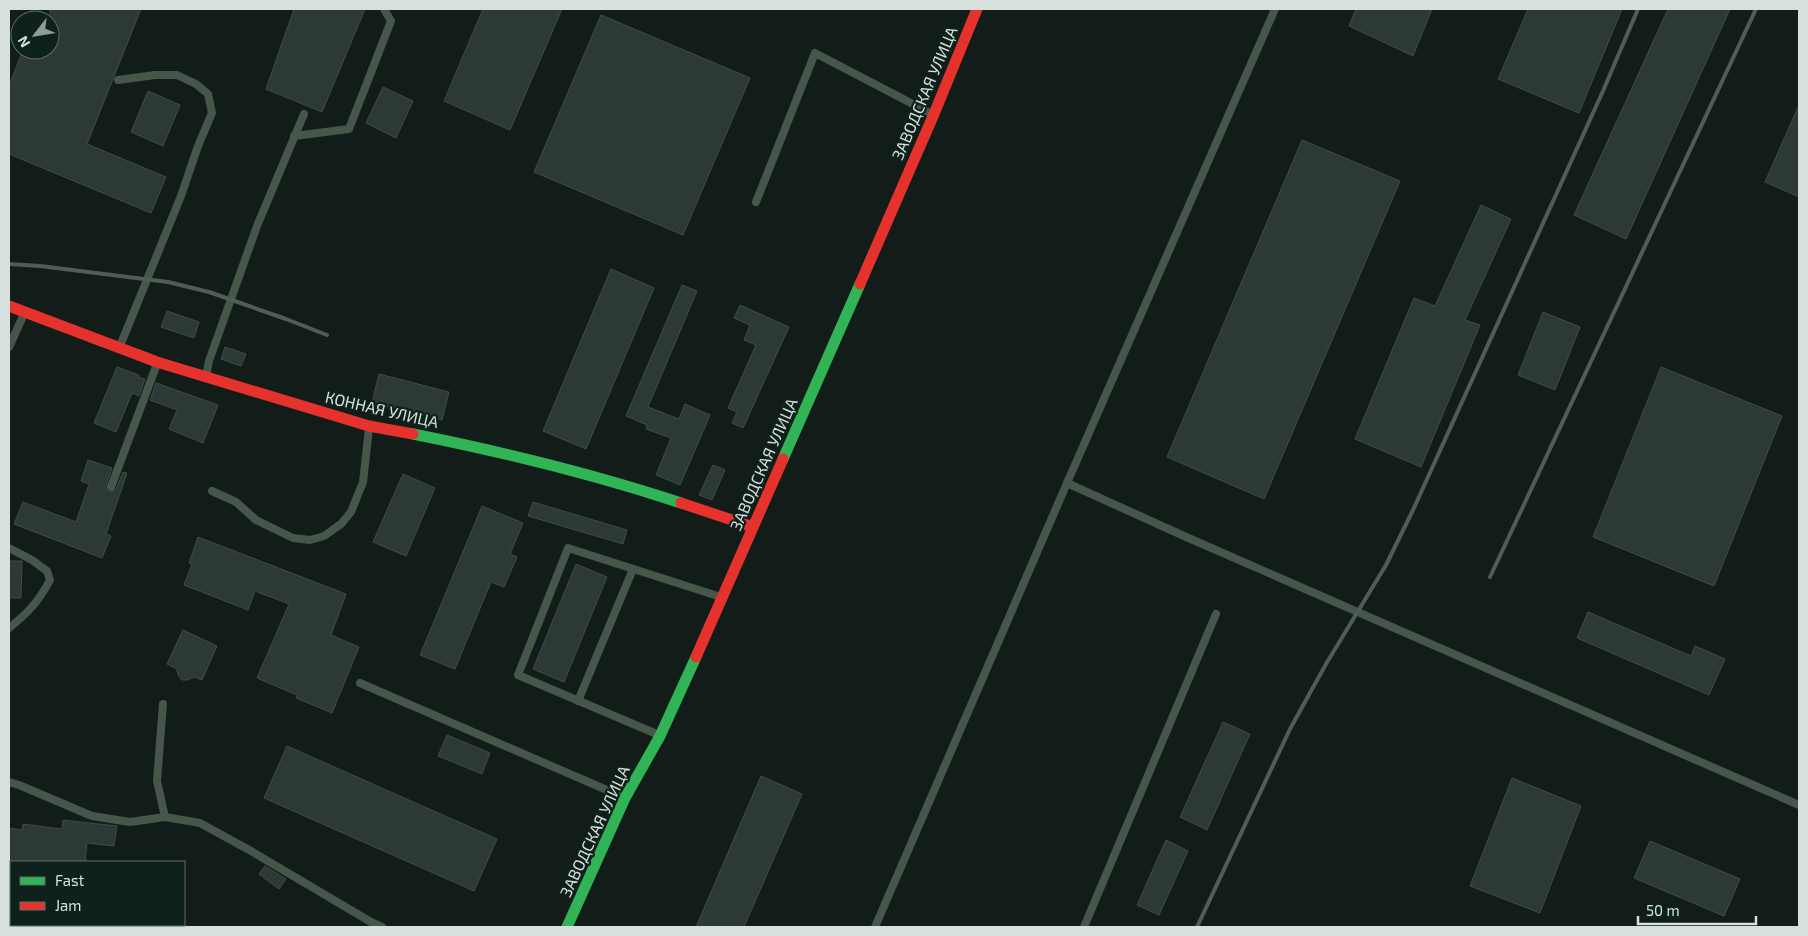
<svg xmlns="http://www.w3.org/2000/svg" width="1808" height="936" font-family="'Exo 2',sans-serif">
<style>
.building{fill:#2c3937;stroke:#414b49}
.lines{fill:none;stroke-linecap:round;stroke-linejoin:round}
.lane{stroke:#47564b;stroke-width:8}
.fast{stroke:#30b455;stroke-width:11}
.jam{stroke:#e5322d;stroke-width:11}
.rail{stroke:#505d56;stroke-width:4}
.labels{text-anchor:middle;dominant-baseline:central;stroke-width:4.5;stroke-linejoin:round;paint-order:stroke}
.street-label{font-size:16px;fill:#d6e1dd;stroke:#0e211b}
</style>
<rect width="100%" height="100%" fill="#121d1a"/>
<g class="building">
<path d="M50 9H141L87 144 166 177 151 213 9 154V86L23 50H50Z"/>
<path d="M294 9H365L322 112 266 89Z"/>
<path d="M483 9H562L510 130 444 101Z"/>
<path d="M1356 9H1432L1413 56 1349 26Z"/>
<path d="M1528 9H1622L1579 113 1498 79Z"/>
<path d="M1668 9H1730L1626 239 1574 215Z"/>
<path d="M601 15 750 78 683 235 534 172Z"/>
<path d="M383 87 413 101 396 138 366 123Z"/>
<path d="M148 91 180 105 163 146 131 132Z"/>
<path d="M1799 105V197L1765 182Z"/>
<path d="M1302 140 1400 181 1264 499 1167 457Z"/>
<path d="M1481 205 1511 219 1465 320 1480 325 1421 467 1355 439 1414 298 1435 306Z"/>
<path d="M611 269 654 288 586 449 543 431Z"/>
<path d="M682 285 697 291 648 407 679 419 685 404 710 415 680 485 656 475 671 438 646 429 647 425 626 416Z"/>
<path d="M740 305 789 327 743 428 732 423 737 412 728 408 756 345 744 340 750 325 734 318Z"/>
<path d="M167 311 199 322 194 338 161 327Z"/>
<path d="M1543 312 1580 327 1555 390 1518 375Z"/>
<path d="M225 347 246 354 241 366 221 359Z"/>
<path d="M117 367 139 375 138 377 145 379 139 396 132 393 116 432 94 423Z"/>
<path d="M1661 367 1782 416 1714 586 1593 537Z"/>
<path d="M379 374 449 392 442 420 372 403Z"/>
<path d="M156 383 218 405 203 443 169 429 177 410 150 400Z"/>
<path d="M88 460 112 468 106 486V490L110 492 116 489 123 472 127 473 106 534 111 536 102 558 14 524 23 502 76 522 89 484 81 481Z"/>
<path d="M713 465 725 470 712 500 699 495Z"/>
<path d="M403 474 435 488 406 556 373 542Z"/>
<path d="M533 502 627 530 623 544 528 516Z"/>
<path d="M482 506 523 523 510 554 517 557 504 587 491 582 455 669 420 655Z"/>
<path d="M198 537 346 594 331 635 359 647 332 713 296 698 297 695 257 678 289 604 255 591 248 610 184 585 192 564 189 563Z"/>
<path d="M9 561H22L21 598H9Z"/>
<path d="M576 564 607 577 564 682 533 669Z"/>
<path d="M1588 612 1691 656 1695 646 1725 659 1709 695 1577 638Z"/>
<path d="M183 630 217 646 202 680 194 677 188 680H182L178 675 177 669 167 664Z"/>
<path d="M1223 722 1250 734 1207 830 1180 817Z"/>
<path d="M447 735 490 753 482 774 438 756Z"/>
<path d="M287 746 497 839 474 891 264 798Z"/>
<path d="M761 776 802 794 744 927H696Z"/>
<path d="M1512 778 1581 806 1540 913 1470 886Z"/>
<path d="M63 820 117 826 114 846 87 843 85 862H9V828L22 830 23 824 62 829Z"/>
<path d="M1166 840 1188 851 1159 915 1137 905Z"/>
<path d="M1650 841 1740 879 1724 916 1634 878Z"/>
<path d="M265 866 286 879 279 889 259 874Z"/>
</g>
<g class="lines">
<g class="lane">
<path d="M118 80 155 75H177L196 84 208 94 212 113 198 146 181 196 120 346"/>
<path d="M294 136 349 129 391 21 384 9"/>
<path d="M756 202 815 53 932 114"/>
<path d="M9 347 24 314"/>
<path d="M206 376 209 361 257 226 304 114"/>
<path d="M1067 483 1184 536 1799 805"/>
<path d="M111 487 157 364"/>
<path d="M212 491 236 502 256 520 293 538 310 540 324 536 341 524 351 512 363 482 369 428"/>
<path d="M9 548 32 560 47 571 50 580C39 601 28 613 9 628"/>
<path d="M360 683 623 797"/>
<path d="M578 701 633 569"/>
<path d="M163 704 157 781 165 817 200 823 251 851 371 922 382 927"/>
<path d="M659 735 518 675 568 548 721 597"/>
<path d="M9 782 19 785 92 816 130 822 165 817"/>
<path d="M875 927 1067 483 1275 9"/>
<path d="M1084 927 1216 614"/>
</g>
<g class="fast">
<path d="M413 434C503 452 593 474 681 503"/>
<path d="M783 459 860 284"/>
<path d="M567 927 625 798 660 736 696 657"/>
</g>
<g class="jam">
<path d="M860 284 934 114 977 9"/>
<path d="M9 306 157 362 369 426 413 434"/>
<path d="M681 503 753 527"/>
<path d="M696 657 783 459"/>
</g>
<g class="rail">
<path d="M9 264 40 266 168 282 209 292 286 319 327 335"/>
<path d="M1490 577 1756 9"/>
<path d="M1197 927 1290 729 1326 664 1386 565 1413 510 1603 91 1638 9"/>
</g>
</g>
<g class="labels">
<g class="street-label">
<text transform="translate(924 93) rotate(-67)">ЗАВОДСКАЯ УЛИЦА</text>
<text transform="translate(382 409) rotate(13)">КОННАЯ УЛИЦА</text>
<text transform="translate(763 464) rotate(-66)">ЗАВОДСКАЯ УЛИЦА</text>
<text transform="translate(594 831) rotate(-65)">ЗАВОДСКАЯ УЛИЦА</text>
</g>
</g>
<rect width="1808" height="936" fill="none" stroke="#d6e1dd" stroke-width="20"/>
<rect x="10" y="861" width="175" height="65" fill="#0e211b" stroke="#5e6e69"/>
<rect x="20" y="877" width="25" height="8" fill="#30b455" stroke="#5e6e69"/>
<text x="55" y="886" font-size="15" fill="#d6e1dd">Fast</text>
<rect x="20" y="902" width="25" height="8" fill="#e5322d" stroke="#5e6e69"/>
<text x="55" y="911" font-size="15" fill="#d6e1dd">Jam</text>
<g transform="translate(35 35) rotate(239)"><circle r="24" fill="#0e211b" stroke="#5e6e69"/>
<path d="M0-4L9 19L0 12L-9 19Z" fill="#919c99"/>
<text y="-8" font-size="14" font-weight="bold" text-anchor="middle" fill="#d6e1dd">N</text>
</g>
<path d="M1638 916v8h118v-8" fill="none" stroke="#d6e1dd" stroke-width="2.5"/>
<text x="1646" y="916" font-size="15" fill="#d6e1dd" stroke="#0e211b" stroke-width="4" paint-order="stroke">50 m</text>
</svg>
